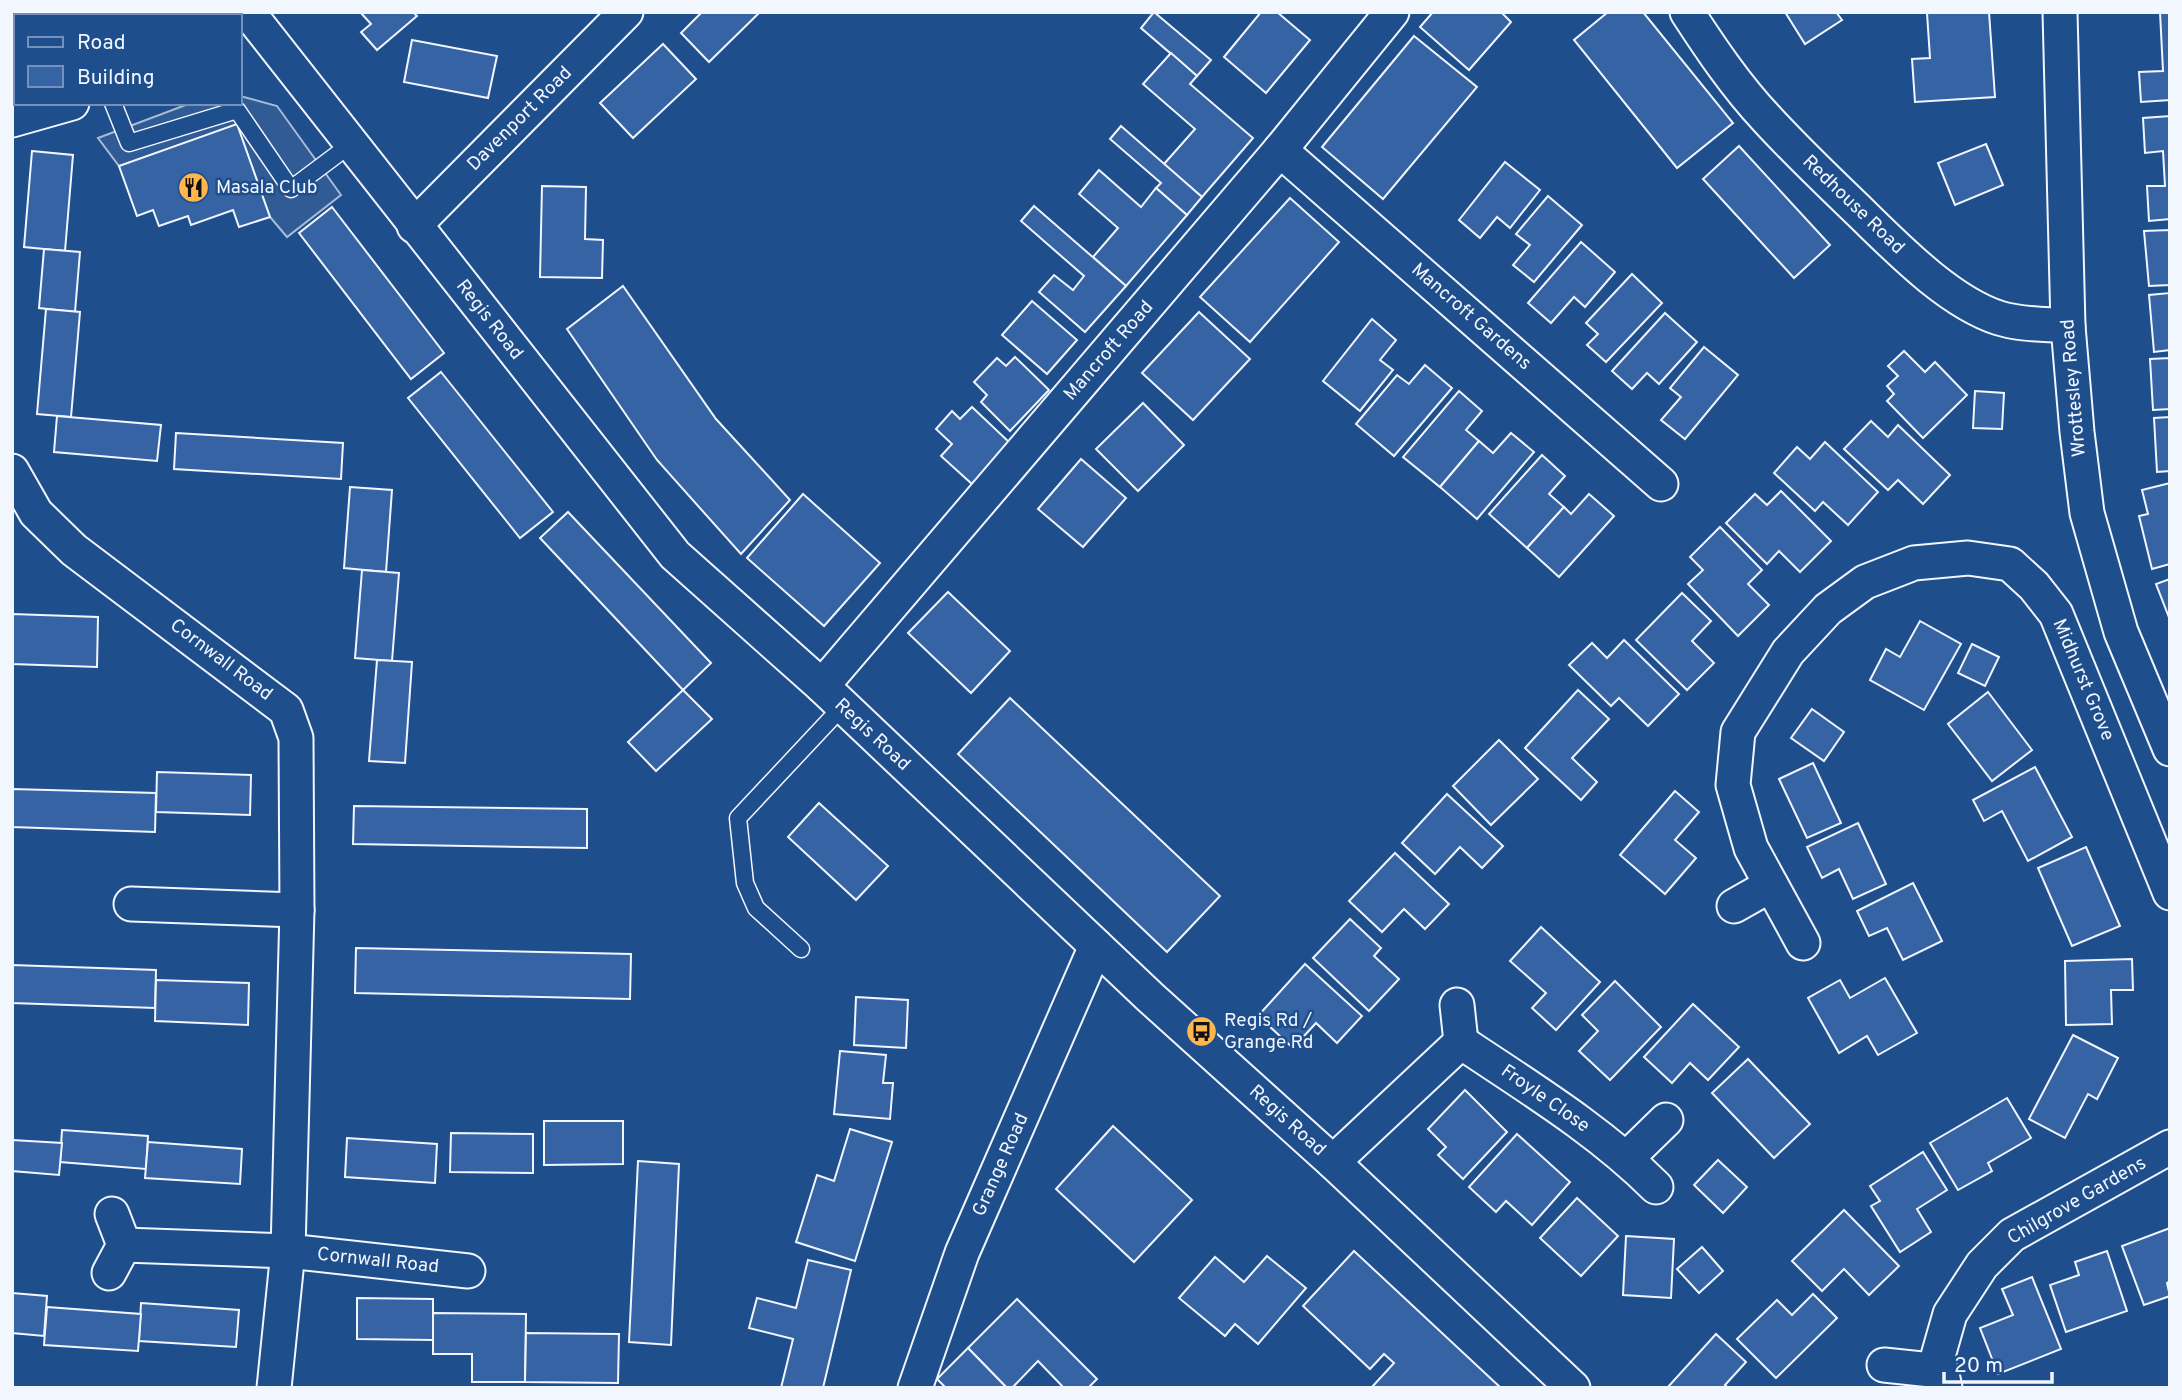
<svg xmlns="http://www.w3.org/2000/svg" width="2182" height="1400" font-family="Overpass,sans-serif">
<style>
.parking{fill:#305b95;stroke:#a8bbd7;stroke-width:2}
.building{fill:#3563a3;stroke:#f2f6ff;stroke-width:2}
.lines{fill:none;stroke-linecap:round;stroke-linejoin:round}
.lane-casing{stroke:#f2f6ff;stroke-width:19}
.street-casing{stroke:#f2f6ff;stroke-width:37}
.lane{stroke:#1f4e8c;stroke-width:16}
.street{stroke:#1f4e8c;stroke-width:33}
.labels{text-anchor:middle;dominant-baseline:central;stroke-width:5;stroke-linejoin:round;paint-order:stroke}
.street-label{font-size:19px;fill:#f2f6ff;stroke:#1f4e8c}
.poi-label{font-size:19px;fill:#f2f6ff;stroke:#1f4e8c;text-anchor:start}
</style>
<rect width="100%" height="100%" fill="#1f4e8c"/>
<path class="parking" d="M240 96 277 106 341 195 287 237 270 217 237 125 119 166 98 138 191 103H240Z"/>
<g class="building">
<path d="M12 12H79L80 16H16V34H12Z"/>
<path d="M360 12H413L417 16 377 50 361 32 371 24Z"/>
<path d="M702 12H760L709 62 681 33Z"/>
<path d="M1154 12 1211 60 1197 76 1141 28Z"/>
<path d="M1261 12H1277L1310 40 1266 93 1224 57Z"/>
<path d="M1433 12H1501L1511 22 1469 70 1420 27Z"/>
<path d="M1608 12H1643L1733 123 1677 168 1574 40Z"/>
<path d="M1785 12H1836L1842 20 1805 44Z"/>
<path d="M1989 12 1995 97 1915 102 1912 59 1930 58 1927 13Z"/>
<path d="M2160 12H2170V100L2141 102 2139 72 2163 71Z"/>
<path d="M1414 36 1477 87 1383 199 1322 147Z"/>
<path d="M412 40 497 56 488 98 404 82Z"/>
<path d="M663 44 696 79 633 138 600 103Z"/>
<path d="M1171 53 1197 76 1190 84 1253 138 1202 197 1164 164 1195 129 1143 84Z"/>
<path d="M2170 116V219L2149 221 2147 186H2165L2163 151 2145 153 2143 118Z"/>
<path d="M237 124 270 217 239 227 233 210 191 225 188 216 159 226 153 210 137 216 119 166Z"/>
<path d="M1121 126 1202 197 1187 215 1156 188 1161 183 1110 139Z"/>
<path d="M1986 144 2003 185 1955 205 1938 163Z"/>
<path d="M1739 146 1830 245 1794 278 1703 179Z"/>
<path d="M32 151 73 155 65 251 24 247Z"/>
<path d="M1505 162 1540 190 1510 228 1497 217 1480 238 1459 220Z"/>
<path d="M1099 170 1141 207 1156 188 1187 215 1126 286 1093 257 1118 228 1079 194Z"/>
<path d="M542 186 586 187 585 239 603 240 602 278 540 277Z"/>
<path d="M1548 196 1582 225 1534 282 1513 265 1530 245 1516 234Z"/>
<path d="M1290 198 1339 242 1250 342 1200 297Z"/>
<path d="M1034 206 1126 286 1085 332 1039 292 1054 275 1073 290 1084 276 1021 221Z"/>
<path d="M332 207 444 353 411 379 299 233Z"/>
<path d="M2170 230V285L2149 286 2144 231Z"/>
<path d="M1581 242 1615 272 1585 307 1574 297 1551 323 1528 303Z"/>
<path d="M44 249 80 252 75 312 39 308Z"/>
<path d="M1632 274 1662 303 1606 362 1587 345 1598 334 1586 323Z"/>
<path d="M623 286 716 419 790 500 741 554 657 460 567 329Z"/>
<path d="M2170 293V350L2154 352 2149 295Z"/>
<path d="M1032 301 1077 340 1047 374 1002 335Z"/>
<path d="M46 309 80 312 71 417 37 414Z"/>
<path d="M1199 312 1250 359 1193 420 1142 373Z"/>
<path d="M1665 313 1697 342 1659 384 1647 373 1632 389 1612 371Z"/>
<path d="M1372 319 1396 340 1380 360 1393 370 1360 411 1323 381Z"/>
<path d="M1704 347 1738 375 1685 439 1661 420 1681 397 1670 388Z"/>
<path d="M1904 351 1925 372 1935 362 1967 395 1923 438 1887 401 1894 394 1887 386 1898 376 1888 366Z"/>
<path d="M1015 357 1049 390 1010 431 981 402 987 395 974 382 997 358 1006 366Z"/>
<path d="M2170 358V409L2153 410 2150 359Z"/>
<path d="M1425 365 1452 388 1394 456 1356 424 1397 375 1409 384Z"/>
<path d="M441 372 553 512 520 538 408 398Z"/>
<path d="M1459 391 1482 411 1466 430 1479 441 1440 487 1403 457Z"/>
<path d="M1975 391 2004 393 2002 429 1973 428Z"/>
<path d="M1143 403 1184 445 1138 491 1096 449Z"/>
<path d="M972 407 1010 443 972 484 941 456 952 444 936 429 952 411 960 419Z"/>
<path d="M57 416 161 425 157 461 54 452Z"/>
<path d="M2170 417V471L2157 472 2154 418Z"/>
<path d="M1871 421 1888 437 1898 425 1950 475 1923 504 1898 480 1888 490 1844 449Z"/>
<path d="M176 433 343 443 341 479 174 469Z"/>
<path d="M1511 433 1534 452 1477 519 1440 487 1479 441 1493 453Z"/>
<path d="M1825 442 1878 492 1848 525 1823 502 1815 511 1774 473 1797 447 1810 459Z"/>
<path d="M1542 455 1565 476 1549 494 1564 507 1527 548 1489 514Z"/>
<path d="M1081 459 1126 498 1083 547 1038 509Z"/>
<path d="M2170 483V564L2152 569 2139 516 2148 514 2142 490Z"/>
<path d="M350 487 392 490 386 572 344 568Z"/>
<path d="M1781 491 1831 541 1800 572 1779 551 1767 564 1726 523 1755 494 1767 505Z"/>
<path d="M803 494 880 563 824 626 747 558Z"/>
<path d="M1589 494 1614 516 1559 577 1527 548 1564 507 1571 514Z"/>
<path d="M568 512 711 663 683 690 540 538Z"/>
<path d="M1720 527 1762 570 1748 584 1769 605 1738 636 1688 584 1703 570 1690 557Z"/>
<path d="M362 570 399 573 392 661 355 658Z"/>
<path d="M2170 579V620L2156 584Z"/>
<path d="M948 592 1010 651 971 693 908 633Z"/>
<path d="M1682 593 1711 621 1692 641 1714 663 1687 690 1636 640Z"/>
<path d="M12 614 98 617 97 667 12 664Z"/>
<path d="M1920 621 1961 644 1924 710 1870 680 1886 649 1900 657Z"/>
<path d="M1624 640 1679 694 1648 726 1619 698 1611 706 1569 665 1592 643 1607 658Z"/>
<path d="M1972 644 1999 657 1985 686 1958 673Z"/>
<path d="M377 660 412 662 405 763 369 761Z"/>
<path d="M683 690 712 719 656 771 628 742Z"/>
<path d="M1578 690 1609 719 1572 758 1597 782 1581 800 1525 748Z"/>
<path d="M1988 692 2032 750 1992 781 1948 724Z"/>
<path d="M1010 698 1220 896 1167 952 958 754Z"/>
<path d="M1812 709 1844 732 1824 761 1791 738Z"/>
<path d="M1499 740 1538 779 1491 825 1453 786Z"/>
<path d="M1813 763 1841 823 1807 838 1779 779Z"/>
<path d="M2035 767 2072 837 2028 861 2002 811 1984 821 1973 800Z"/>
<path d="M157 772 251 775 250 815 156 812Z"/>
<path d="M12 789 156 793 155 832 12 827Z"/>
<path d="M1675 791 1699 812 1675 840 1696 858 1665 894 1620 855Z"/>
<path d="M1447 794 1503 846 1482 868 1460 847 1435 874 1402 843Z"/>
<path d="M819 803 888 866 856 900 788 837Z"/>
<path d="M354 806 587 809V848L353 844Z"/>
<path d="M1858 823 1886 884 1853 899 1839 869 1822 878 1807 847Z"/>
<path d="M2086 847 2120 926 2072 946 2038 868Z"/>
<path d="M1395 853 1449 904 1425 929 1404 909 1382 932 1349 901Z"/>
<path d="M1913 883 1942 941 1903 960 1887 928 1869 936 1857 911Z"/>
<path d="M1350 919 1381 948 1374 956 1399 979 1369 1011 1313 958Z"/>
<path d="M1541 927 1600 982 1556 1030 1532 1008 1546 993 1510 961Z"/>
<path d="M356 948 631 954 630 999 355 993Z"/>
<path d="M2132 959 2133 990H2111L2112 1024 2066 1025 2065 961Z"/>
<path d="M1305 964 1362 1016 1337 1043 1316 1023 1293 1048 1258 1016Z"/>
<path d="M12 965 156 970 155 1008 12 1003Z"/>
<path d="M1885 978 1917 1033 1878 1055 1867 1036 1839 1053 1808 998 1840 980 1850 998Z"/>
<path d="M156 980 249 983 248 1025 155 1021Z"/>
<path d="M1615 981 1661 1027 1610 1080 1579 1051 1598 1031 1582 1015Z"/>
<path d="M856 997 908 1000 906 1048 854 1045Z"/>
<path d="M1693 1004 1739 1047 1708 1080 1690 1063 1672 1083 1644 1057Z"/>
<path d="M2073 1035 2118 1058 2097 1099 2088 1094 2065 1138 2029 1119Z"/>
<path d="M840 1051 886 1055 883 1083H893L890 1119 834 1114Z"/>
<path d="M1748 1059 1810 1124 1774 1158 1712 1093Z"/>
<path d="M1465 1090 1507 1132 1463 1179 1438 1155 1446 1147 1428 1129Z"/>
<path d="M2007 1098 2031 1138 1988 1163 1992 1171 1958 1190 1930 1143Z"/>
<path d="M544 1121H623V1164L544 1165Z"/>
<path d="M1113 1126 1192 1200 1134 1262 1056 1189Z"/>
<path d="M850 1129 892 1142 855 1261 796 1242 817 1175 834 1181Z"/>
<path d="M62 1130 148 1136 146 1169 60 1162Z"/>
<path d="M451 1133 533 1134V1173L450 1172Z"/>
<path d="M1517 1134 1570 1182 1532 1225 1506 1201 1496 1212 1469 1187Z"/>
<path d="M347 1138 437 1144 435 1183 345 1177Z"/>
<path d="M12 1140 62 1143 59 1175 12 1171Z"/>
<path d="M148 1142 242 1149 240 1184 145 1178Z"/>
<path d="M1923 1152 1947 1190 1917 1209 1931 1232 1900 1252 1871 1206 1880 1201 1870 1186Z"/>
<path d="M1718 1160 1747 1187 1723 1213 1694 1185Z"/>
<path d="M638 1161 679 1164 671 1345 629 1342Z"/>
<path d="M1577 1198 1618 1236 1581 1276 1540 1238Z"/>
<path d="M1844 1210 1899 1266 1869 1295 1844 1269 1822 1291 1792 1261Z"/>
<path d="M2170 1228V1281L2167 1283 2170 1296 2144 1305 2122 1246Z"/>
<path d="M1626 1236 1674 1239 1671 1298 1623 1295Z"/>
<path d="M1702 1247 1723 1271 1699 1293 1677 1269Z"/>
<path d="M1354 1251 1501 1388H1371L1394 1363 1384 1354 1370 1369 1303 1306Z"/>
<path d="M2107 1251 2127 1311 2066 1332 2050 1285 2079 1275 2075 1262Z"/>
<path d="M1267 1256 1306 1288 1258 1344 1235 1324 1225 1336 1179 1298 1215 1257 1244 1282Z"/>
<path d="M808 1260 851 1270 823 1388H781L793 1339 749 1328 757 1298 796 1308Z"/>
<path d="M2032 1277 2061 1349 1998 1374 1980 1328 2013 1315 2002 1289Z"/>
<path d="M12 1293 47 1296 44 1336 12 1333Z"/>
<path d="M1813 1294 1837 1318 1776 1378 1737 1339 1777 1300 1792 1315Z"/>
<path d="M357 1298 433 1299V1340L357 1339Z"/>
<path d="M1017 1299 1097 1379 1088 1388H1064L1038 1361 1012 1388H1007L968 1348Z"/>
<path d="M141 1303 239 1310 236 1347 139 1341Z"/>
<path d="M47 1307 141 1314 138 1351 44 1345Z"/>
<path d="M433 1313 526 1314 525 1382H472V1354H433Z"/>
<path d="M526 1333 619 1334 618 1383 525 1382Z"/>
<path d="M1716 1334 1746 1362 1725 1385 1728 1388H1667Z"/>
<path d="M968 1348 1007 1388H946L937 1379Z"/>
</g>
<g class="lines">
<defs>
<g id="lane">
<path d="M113 103 129 143 237 110 291 189 351 144"/>
<path d="M801 949 756 908 745 883 738 818 842 707"/>
</g>
<g id="street">
<path d="M248 12 675 555 822 686 1150 997 1333 1162 1573 1388"/>
<path d="M1687 12C1711 49 1736 86 1766 118 1797 152 1831 184 1864 216 1901 252 1950 302 1999 318 2021 325 2045 324 2068 326"/>
<path d="M2060 12 2068 326 2077 432 2087 513 2121 632 2170 749"/>
<path d="M12 120 72 103"/>
<path d="M1280 150 1661 484"/>
<path d="M414 226 626 12"/>
<path d="M12 471 36 513 74 550 286 710 296 738 297 910 288 1251 274 1388"/>
<path d="M822 686 1280 150 1392 12"/>
<path d="M131 904 297 910"/>
<path d="M1734 906 1771 885"/>
<path d="M1803 943 1751 848 1733 785 1738 732 1788 652 1828 609 1865 582 1914 563 1968 558 2010 564 2034 586 2056 614 2170 893"/>
<path d="M1461 1042C1528 1087 1599 1130 1656 1187"/>
<path d="M1627 1158 1666 1120"/>
<path d="M1333 1162 1461 1042 1457 1005"/>
<path d="M124 1245 288 1251 468 1271"/>
<path d="M109 1273 124 1245 112 1214"/>
<path d="M1884 1365 1941 1371"/>
<path d="M915 1388 962 1253 1096 946"/>
<path d="M1945 1388 1938 1356 1950 1314 1982 1265 2012 1235 2170 1147"/>
</g>
</defs>
<use href="#lane" class="lane-casing"/>
<use href="#street" class="street-casing"/>
<use href="#lane" class="lane"/>
<use href="#street" class="street"/>
</g>
<defs>
<symbol id="restaurant-disc" viewBox="-11 -11 22 22"><circle r="9.5" fill="#ffb74d" stroke="#1f4e8c"/><path d="M-5-6h1v4h1v-4h1v4h1v-4h1v5L-1.5 .5V6h-2V.5L-5-1ZM5-6V6H3V1.5H1.5Q1.5-4 5-6Z" fill="#111"/></symbol>
<symbol id="bus-disc" viewBox="-11 -11 22 22"><circle r="9.5" fill="#ffb74d" stroke="#1f4e8c"/><path d="M-5-6H5V4H4V6H2V4H-2V6H-4V4H-5ZM-3.5-4V0h7V-4ZM-3.5 1.2v1.5H-2V1.2ZM2 1.2v1.5H3.5V1.2Z" fill="#111"/></symbol>
</defs>
<g fill-rule="evenodd">
<use href="#restaurant-disc" x="176" y="170" width="35" height="35"/>
<use href="#bus-disc" x="1184" y="1014" width="35" height="35"/>
</g>
<g class="labels">
<g class="street-label">
<text transform="translate(520 119) rotate(-45)">Davenport Road</text>
<text transform="translate(1853 205) rotate(44)">Redhouse Road</text>
<text transform="translate(1471 317) rotate(41)">Mancroft Gardens</text>
<text transform="translate(489 320) rotate(52)">Regis Road</text>
<text transform="translate(1109 351) rotate(-49)">Mancroft Road</text>
<text transform="translate(2074 388) rotate(-95)">Wrottesley Road</text>
<text transform="translate(221 660) rotate(37)">Cornwall Road</text>
<text transform="translate(2083 680) rotate(67)">Midhurst Grove</text>
<text transform="translate(872 735) rotate(43)">Regis Road</text>
<text transform="translate(1545 1099) rotate(35)">Froyle Close</text>
<text transform="translate(1287 1121) rotate(42)">Regis Road</text>
<text transform="translate(1001 1165) rotate(-66)">Grange Road</text>
<text transform="translate(2077 1201) rotate(-30)">Chilgrove Gardens</text>
<text transform="translate(378 1261) rotate(6)">Cornwall Road</text>
</g>
<g class="poi-label">
<text x="216" y="188">Masala Club</text>
<text x="1224" y="1021">Regis Rd /<tspan x="1224" dy="22">Grange Rd</tspan></text>
</g>
</g>
<rect width="2182" height="1400" fill="none" stroke="#f2f6ff" stroke-width="28"/>
<rect x="14" y="14" width="228" height="91" fill="#1f4e8c" stroke="#7391ba" stroke-width="2"/>
<rect x="28" y="37" width="35" height="10" fill="#1f4e8c" stroke="#7391ba" stroke-width="2"/>
<text x="77" y="49" font-size="21" fill="#f2f6ff">Road</text>
<rect x="28" y="66" width="35" height="21" fill="#3563a3" stroke="#7391ba" stroke-width="2"/>
<text x="77" y="84" font-size="21" fill="#f2f6ff">Building</text>
<path d="M1944 1372v10h108v-10" fill="none" stroke="#f2f6ff" stroke-width="3.5"/>
<text x="1954" y="1372" font-size="21" fill="#f2f6ff" stroke="#1f4e8c" stroke-width="5" paint-order="stroke">20 m</text>
</svg>
